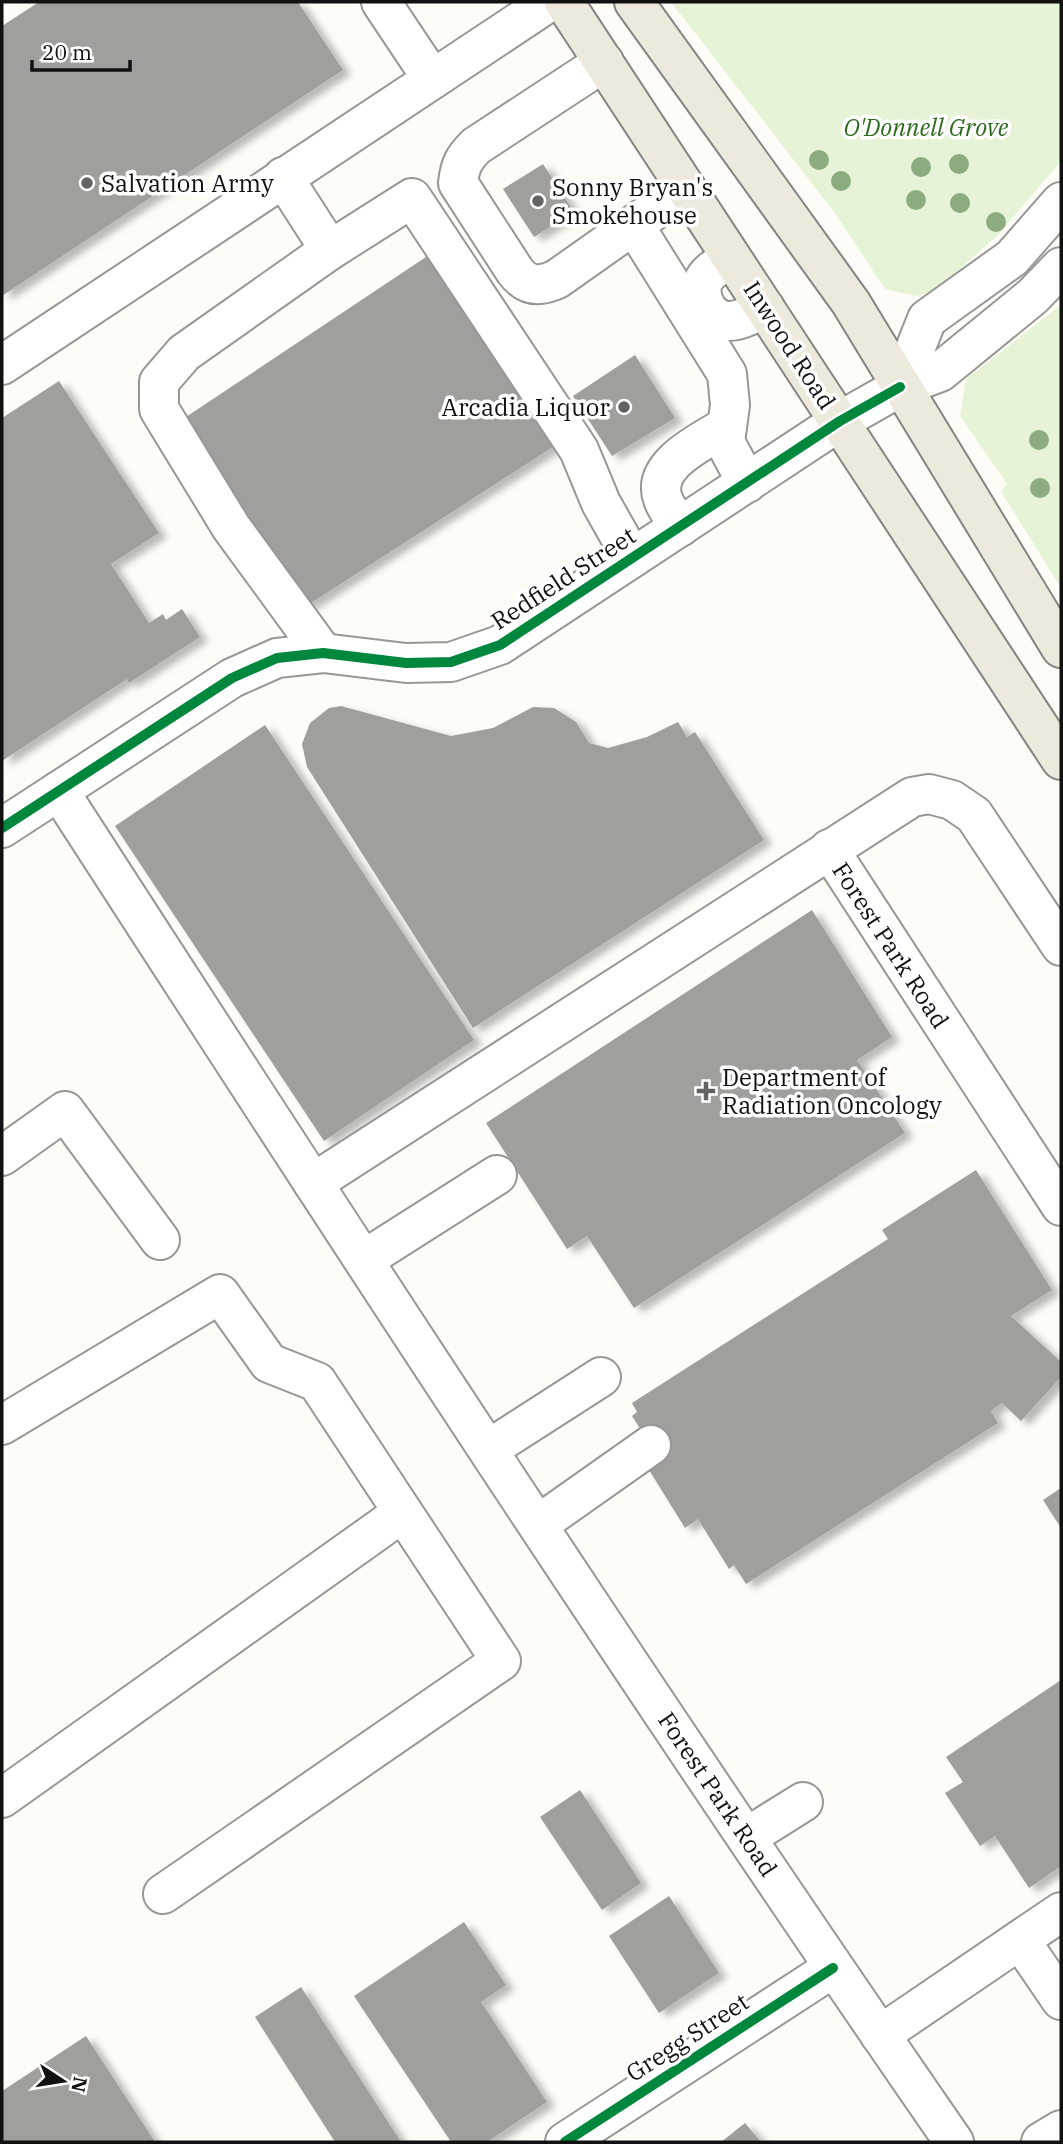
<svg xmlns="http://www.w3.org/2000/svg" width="1063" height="2144" font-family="'IBM Plex Serif',serif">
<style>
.green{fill:#e7f3d7}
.building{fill:#a19f9c;filter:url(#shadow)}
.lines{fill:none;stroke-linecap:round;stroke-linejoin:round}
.minor-casing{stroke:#979795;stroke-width:42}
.major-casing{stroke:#858482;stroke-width:42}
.minor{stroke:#fffffe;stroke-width:38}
.major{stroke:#ede9dc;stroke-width:38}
.cycleway-casing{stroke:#fff;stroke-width:15}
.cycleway{stroke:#00873e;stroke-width:10}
.tree{fill:#8cac80}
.poi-dot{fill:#646362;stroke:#fff;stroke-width:2.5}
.labels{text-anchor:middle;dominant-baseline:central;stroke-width:7;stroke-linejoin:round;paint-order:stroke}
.park-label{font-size:24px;font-style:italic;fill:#2f6b1f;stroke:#fff}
.poi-label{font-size:24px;fill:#111;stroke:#fff;text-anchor:start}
.street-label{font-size:24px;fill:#111;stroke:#fff}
</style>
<defs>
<filter id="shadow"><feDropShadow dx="8" dy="4.5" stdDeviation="3.5" flood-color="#0004"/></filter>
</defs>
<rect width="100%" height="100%" fill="#fdfcf7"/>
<g class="green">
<path d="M671 2H1061V161L998 235 934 292 915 296 885 289 834 212Z"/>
<path d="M1061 305V588L1001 491 1007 484 960 416 966 379Z"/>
</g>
<g class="building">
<path d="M39 2H298L343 70 2 296V26Z"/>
<path d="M543 164 574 212 534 237 503 189Z"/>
<path d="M429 255 556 445 305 607 180 421Z"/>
<path d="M635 355 675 418 612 456 573 396Z"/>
<path d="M59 381 159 533 111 564 149 623 163 614 166 620 182 609 200 637 129 683 127 679 2 761V418Z"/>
<path d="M341 706 451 736 493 728 533 707 554 708 576 722 589 743 608 748 647 737 678 722 687 737 695 732 764 840 473 1028 307 767 302 744 310 723 329 708Z"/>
<path d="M265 725 474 1040 324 1141 115 826Z"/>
<path d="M812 910 892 1037 857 1060 905 1133 634 1308 587 1236 567 1249 486 1123Z"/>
<path d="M976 1170 1052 1290 1011 1316 1061 1362V1377L1021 1421 1002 1403 991 1411 998 1423 746 1584 734 1565 729 1569 698 1519 685 1528 649 1470 661 1462 632 1416 637 1412 632 1403 888 1239 882 1230Z"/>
<path d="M1061 1488V1528L1043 1500Z"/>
<path d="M1061 1680V1866L1029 1888 995 1836 980 1846 945 1793 963 1782 946 1757Z"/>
<path d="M580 1790 641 1883 602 1910 540 1817Z"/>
<path d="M669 1896 719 1973 659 2013 609 1936Z"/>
<path d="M464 1922 506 1985 481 2002 547 2102 487 2142H451L354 1996Z"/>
<path d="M301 1987 401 2142H335L255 2017Z"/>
<path d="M86 2036 155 2142H2V2091Z"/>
<path d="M745 2123 761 2142H721Z"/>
</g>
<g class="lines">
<defs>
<g id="minor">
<path d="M381 2 431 77"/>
<path d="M604 62 476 146C464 158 460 165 458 183L515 271C527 287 540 287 557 279L686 188"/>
<path d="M283 177 330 250 184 353 159 382V409L231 527 323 653"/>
<path d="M634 225 727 374 730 405 725 442 747 483"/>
<path d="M330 250 412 198 579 450 601 503 632 558"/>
<path d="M731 257C722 264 707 271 703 282 697 300 711 321 729 321 741 321 754 313 765 308"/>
<path d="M2 365 549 2"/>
<path d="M900 387 927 319 1012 258 1061 202"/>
<path d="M680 527C675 518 666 509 663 499 650 464 704 441 727 426"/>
<path d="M59 791C352 1245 647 1698 954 2142"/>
<path d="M2 828 232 678 277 658 323 653 406 663 451 662 500 645 840 421 900 387 940 372 1033 296 1061 267"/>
<path d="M829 849 1061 1206"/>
<path d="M2 1156 65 1111 160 1240"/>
<path d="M313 1183 912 797 929 794 952 800 974 815 1061 946"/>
<path d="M365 1259 497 1175"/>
<path d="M2 1425 220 1294 269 1363 317 1382 501 1661 163 1894"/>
<path d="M489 1449 601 1377"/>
<path d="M539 1524 651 1445"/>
<path d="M2 1798 402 1513"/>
<path d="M747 1837 803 1802"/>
<path d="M1020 1940 1061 2000"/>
<path d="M880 2035 1061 1912"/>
<path d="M565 2142 833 1968"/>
<path d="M1041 2142 1061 2130"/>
</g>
<g id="major">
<path d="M564 2 1061 760"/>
<path d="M634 2 851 303 1061 648"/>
</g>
</defs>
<use href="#minor" class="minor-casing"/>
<use href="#major" class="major-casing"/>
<use href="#minor" class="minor"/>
<use href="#major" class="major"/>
<defs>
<g id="cycleway">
<path d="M2 828 232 678 277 658 323 653 406 663 451 662 500 645 840 421 900 387"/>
<path d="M565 2142 833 1968"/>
</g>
</defs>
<use href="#cycleway" class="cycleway-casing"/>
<use href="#cycleway" class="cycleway"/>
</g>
<g class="tree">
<circle cx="819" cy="160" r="10"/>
<circle cx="959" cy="164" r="10"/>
<circle cx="921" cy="167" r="10"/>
<circle cx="841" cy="181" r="10"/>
<circle cx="916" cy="200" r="10"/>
<circle cx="960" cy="203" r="10"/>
<circle cx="996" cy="222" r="10"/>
<circle cx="1039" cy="440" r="10"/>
<circle cx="1040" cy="488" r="10"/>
</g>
<g class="poi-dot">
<circle cx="87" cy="183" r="7"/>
<circle cx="538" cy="201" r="7"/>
<circle cx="624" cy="407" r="7"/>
<path d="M702.5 1080.5h7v7h7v7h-7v7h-7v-7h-7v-7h7z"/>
</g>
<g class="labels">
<g class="park-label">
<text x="926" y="127">O'Donnell Grove</text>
</g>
<g class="poi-label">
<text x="101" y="183">Salvation Army</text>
<text x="552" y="187">Sonny Bryan's<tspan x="552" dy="28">Smokehouse</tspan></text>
<text x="610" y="407" text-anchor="end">Arcadia Liquor</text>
<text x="722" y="1077">Department of<tspan x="722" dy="28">Radiation Oncology</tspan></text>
</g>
<g class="street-label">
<text transform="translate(790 345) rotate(57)">Inwood Road</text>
<text transform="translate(563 578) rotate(-33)">Redfield Street</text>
<text transform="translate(891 945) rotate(57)">Forest Park Road</text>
<text transform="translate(718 1794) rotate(56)">Forest Park Road</text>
<text transform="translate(687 2037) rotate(-33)">Gregg Street</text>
</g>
</g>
<rect width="1063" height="2144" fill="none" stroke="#111111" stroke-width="7"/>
<g transform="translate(63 2081) rotate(102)" stroke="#ffffff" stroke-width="5" paint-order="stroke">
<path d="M0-5L12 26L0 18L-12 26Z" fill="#111111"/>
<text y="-10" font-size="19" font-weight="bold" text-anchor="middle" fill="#111111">N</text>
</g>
<path d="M32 60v10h98v-10" fill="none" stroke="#111111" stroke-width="3.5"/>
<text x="42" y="60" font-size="21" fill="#111111" stroke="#ffffff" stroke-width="5" paint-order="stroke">20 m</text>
</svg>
